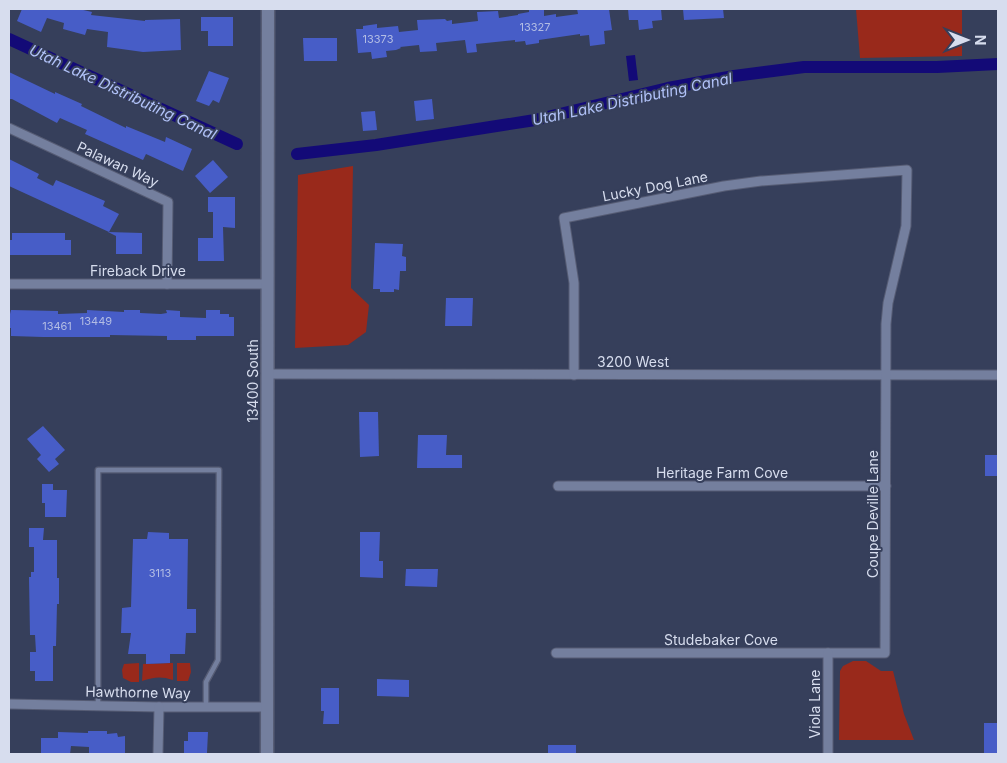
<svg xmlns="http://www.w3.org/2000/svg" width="1007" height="763" font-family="Inter,sans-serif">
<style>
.green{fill:#99291b}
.water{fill:#130a77}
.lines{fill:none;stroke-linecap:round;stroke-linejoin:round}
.canal{stroke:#130a77;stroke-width:12}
.building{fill:#475dc7}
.service-casing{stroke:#565c74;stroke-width:7}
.minor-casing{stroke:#565c74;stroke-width:11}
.secondary-casing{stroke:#565c74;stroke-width:15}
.service{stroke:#747f9e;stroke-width:4.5}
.minor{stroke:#747f9e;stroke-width:9}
.secondary{stroke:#747f9e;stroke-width:12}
.labels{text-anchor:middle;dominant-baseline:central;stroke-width:4;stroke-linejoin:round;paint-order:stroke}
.number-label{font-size:11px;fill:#b3bde4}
.street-label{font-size:14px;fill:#d7ddee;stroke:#363f5b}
.water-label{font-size:15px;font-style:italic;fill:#b1c2f8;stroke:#363f5b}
</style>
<rect width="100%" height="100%" fill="#363f5b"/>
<g class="green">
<path d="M856 9H962V56L860 58Z"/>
<path d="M353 166 351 288 369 305 366 332 348 345 295 348 298 175Z"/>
<path d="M853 661H866L881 671H893L904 714 914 740H839L840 671 843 666Z"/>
<path d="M139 663V682H131L123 678 122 670 124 664Z"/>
<path d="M173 663V680C161 676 154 677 142 681L143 664Z"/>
<path d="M177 663H190L191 672 188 681H177Z"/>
</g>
<path class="water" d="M635 55 638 80 629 81 626 56Z"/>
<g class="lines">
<g class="canal">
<path d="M9 39 237 144"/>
<path d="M297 154 376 145 535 120 668 88 734 76 804 67H937L998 64"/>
</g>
</g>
<g class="building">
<path d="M22 9H79L92 12 91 15 145 21V20L180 19 181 50 143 52 107 47 108 32 87 29 85 35 63 29 64 23 47 18 41 32 17 21Z"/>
<path d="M529 9H544V16L556 14V17L578 14 577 9H609L612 30 604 31 605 44 590 46 589 35 580 36V34L539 40V43L526 45 525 41 515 42V40L476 44 477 52 467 53 465 40 436 43 437 51 420 52 419 45 400 47 401 48 396 50 386 51 387 57 372 59 371 52 358 53 356 29H363V26L377 24V28L398 26 399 32 418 30 417 20 445 19 447 21 452 20V24L478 21 477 12 498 11 499 18 518 15V14L529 12Z"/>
<path d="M628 9H661L662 20 652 21 653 28 639 30 638 20H629Z"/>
<path d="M683 9H723L724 18 684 20Z"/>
<path d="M201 17H233V46H208V31H201Z"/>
<path d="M303 38H337V61H304Z"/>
<path d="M209 71 229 78 219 103 213 100 209 106 196 101Z"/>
<path d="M9 72 55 94V92L82 104 81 106 126 128V126L165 142 166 137 192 149 183 171 146 154 143 160 85 134 87 130 60 118 57 123 12 99H9Z"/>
<path d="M432 99 434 119 416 121 414 101Z"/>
<path d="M375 111 377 130 363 131 361 112Z"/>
<path d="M9 159 39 174 37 178 53 186 56 180 105 201 103 206 119 214 109 232 9 186Z"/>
<path d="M213 160 228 177 210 193 195 176Z"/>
<path d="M208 197H235V228L223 227 224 261H198V238H213V212H208Z"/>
<path d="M108 232 142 233V254H116V236Z"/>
<path d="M12 233H65V240H71V255H9V240H12Z"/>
<path d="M375 243 403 244 402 256 406 257V271H400L399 290 394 289V292H380V289H373Z"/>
<path d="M446 298H473L472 326H445Z"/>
<path d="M11 310 58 311V314L87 313V310L124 312V310H140V313L161 314 167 313 166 310 180 311V317L206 318V310H220V314H229V317H234V336H196V340H167V336L110 335V337H43L11 336V328H9V313L10 314Z"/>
<path d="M359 412H378L379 456 360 457Z"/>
<path d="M43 426 65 450 55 459 59 464 49 472 37 459 41 455 27 439Z"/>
<path d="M418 435H447L446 455H462V468H417Z"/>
<rect x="985" y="455" width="13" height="21"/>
<path d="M42 484H53V490H67L66 517H45V503H42Z"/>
<path d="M29 528H44L43 540H57V578H59V604H57L56 646H53V681H35V671H30V652H36L35 635H30L29 577H31V572H34V547H29Z"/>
<path d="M148 532 169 533V539H188L187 609H196V633H186L185 654H170V663L146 664V654H128L131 633H121L122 608 131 607 133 539H147Z"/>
<path d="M360 532H380L379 561H383V578L360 577Z"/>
<path d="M406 569H438L437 587 405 586Z"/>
<path d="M377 679 409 680V697L377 696Z"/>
<path d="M321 688H339V724H323L324 711H321Z"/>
<rect x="984" y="723" width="14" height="31"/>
<path d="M88 731H107V734L117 733 118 737 125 736V754H89V747L71 746 70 754H41V738H58V732L88 733Z"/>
<path d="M188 732H208L207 753 184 754V741H188Z"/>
<rect x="548" y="745" width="28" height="9"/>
</g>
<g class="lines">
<defs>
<path id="service" d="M98 706V470H219L218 660 206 682V706"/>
<g id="minor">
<path d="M9 128 168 202 167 284"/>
<path d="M9 284H268"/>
<path d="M267 374 998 375"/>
<path d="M558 486H886"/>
<path d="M556 653H885L886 324 888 303 906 226 907 170 761 181 724 186 564 218 574 283V375"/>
<path d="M9 704 159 707H267"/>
<path d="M158 754 159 707"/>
<path d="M828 754V653"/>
</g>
<path id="secondary" d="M267 754 268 9"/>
</defs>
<use href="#service" class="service-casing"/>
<use href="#minor" class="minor-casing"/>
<use href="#secondary" class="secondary-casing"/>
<use href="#service" class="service"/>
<use href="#minor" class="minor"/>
<use href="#secondary" class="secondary"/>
</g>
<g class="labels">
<g class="number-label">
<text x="535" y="27">13327</text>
<text x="378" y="39">13373</text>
<text x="96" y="321">13449</text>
<text x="57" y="326">13461</text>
<text x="160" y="573">3113</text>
</g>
<g class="street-label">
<text transform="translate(118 164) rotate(25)">Palawan Way</text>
<text transform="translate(655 186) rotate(-11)">Lucky Dog Lane</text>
<text x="138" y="270">Fireback Drive</text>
<text x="633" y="361">3200 West</text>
<text transform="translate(252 381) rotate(-90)">13400 South</text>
<text x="722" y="472">Heritage Farm Cove</text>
<text transform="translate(872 514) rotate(-90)">Coupe Deville Lane</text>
<text x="721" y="639">Studebaker Cove</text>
<text transform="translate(138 692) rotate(1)">Hawthorne Way</text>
<text transform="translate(814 704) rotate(-90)">Viola Lane</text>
</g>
<g class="water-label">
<text transform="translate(123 92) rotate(25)">Utah Lake Distributing Canal</text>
<text transform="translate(632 99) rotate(-12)">Utah Lake Distributing Canal</text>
</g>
</g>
<rect width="1007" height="763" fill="none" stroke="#d7ddee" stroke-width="20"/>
<g transform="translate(967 40) rotate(90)" stroke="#363f5b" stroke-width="4" paint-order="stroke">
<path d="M0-4L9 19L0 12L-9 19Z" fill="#d7ddee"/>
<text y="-8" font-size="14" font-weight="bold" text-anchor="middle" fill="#d7ddee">N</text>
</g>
</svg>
